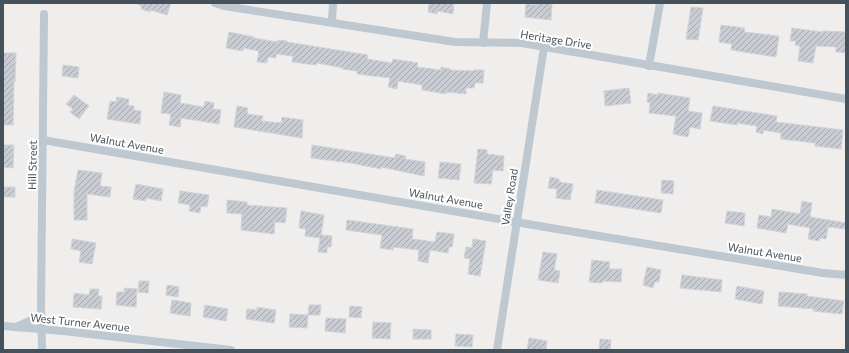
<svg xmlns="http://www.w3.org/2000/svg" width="849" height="353" font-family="Commissioner,sans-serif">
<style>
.building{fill:url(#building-hatch);stroke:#d1d3d9}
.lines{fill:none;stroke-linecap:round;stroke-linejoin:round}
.minor{stroke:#bdc8d0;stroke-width:8}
.labels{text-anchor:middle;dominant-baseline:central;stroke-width:4;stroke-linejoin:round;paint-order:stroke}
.street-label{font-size:11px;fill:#45515b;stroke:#fff}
</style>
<defs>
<pattern id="building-hatch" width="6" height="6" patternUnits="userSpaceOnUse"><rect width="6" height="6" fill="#c9ccd2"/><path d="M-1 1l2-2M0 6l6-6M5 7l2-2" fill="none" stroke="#a5a8ad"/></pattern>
</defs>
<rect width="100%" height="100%" fill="#f0eded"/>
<g class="building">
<path d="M135 3H171L167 15 151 10 150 12 141 9 142 6Z"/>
<path d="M429 3H454L453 14 438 11 437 14 428 12Z"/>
<path d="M536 3H552L551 20 525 17 526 4 536 5Z"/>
<path d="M691 7 703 8 698 40 686 39Z"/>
<path d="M721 25 745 28 744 32 779 36 776 57 731 50 732 44 719 42Z"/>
<path d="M792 28 822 32 823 31 846 32V53L836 52V47L816 46 813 63 798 61 800 46 795 45 796 41H790Z"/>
<path d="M229 32 254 37V38L277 42 278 40 287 41V42L368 55 367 59 392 63 393 59 418 63 417 67 441 70V67L450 69V70L474 71V70H484L483 83H475L474 88H466V94L447 92 446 94 422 90V85L398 81 397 89 388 87 390 78 357 74V71L342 69 343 68 317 63 316 65 292 62 293 56 276 54V58L268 57 267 63 257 62 259 51 243 48V51L226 48Z"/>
<path d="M3 53H16L15 82H14L13 125H3Z"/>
<path d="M63 65 79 67 78 78 62 76Z"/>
<path d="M629 88 631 103 605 106 604 91Z"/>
<path d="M164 92 181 95 180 103 204 107 205 101 214 103 213 109 221 110 219 124 181 118 180 127 169 125 171 114 161 113Z"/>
<path d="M648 93 658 95V93L690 98 688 111 702 113 700 129 690 127 688 137 673 134 676 116 649 113 650 103 647 102Z"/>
<path d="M74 95 89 106 79 119 70 112 73 109 66 104Z"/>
<path d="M117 97 129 99 128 105 134 106V110L141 111 140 124 107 119 110 101 116 102Z"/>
<path d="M237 106 248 108 247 114 263 116 262 121 281 123 282 117 303 120 302 138 234 127Z"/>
<path d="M713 106 777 116 776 122 843 130 841 149 815 146V143L781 139V133L763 130V134L756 132 757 126 737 123V125L710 121Z"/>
<path d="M3 145H14L13 168 3 167Z"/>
<path d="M312 145 395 158 396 154 406 156 405 159 425 162 424 176 381 167V169L351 163 311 158Z"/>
<path d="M478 149 487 150V154L504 156 503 171 493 170 491 184 474 183Z"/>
<path d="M440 162 461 164 459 180 438 178Z"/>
<path d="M78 170 102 173 100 186 111 187 110 197 87 194V220H74V192Z"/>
<path d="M550 177 559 179V182L573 184 570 200 556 198 557 189 548 188Z"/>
<path d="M662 180 674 181 673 194 661 193Z"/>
<path d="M136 184 163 189 161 201 146 198V201L133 199Z"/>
<rect x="3" y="187" width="12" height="10"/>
<path d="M597 190 663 200 661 213 595 203Z"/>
<path d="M180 191 209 195 207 207 201 206 200 213 189 211 190 205 178 203Z"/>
<path d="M227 200 247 202V205L287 208 285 223 275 222 274 234 241 230 242 214 227 213Z"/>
<path d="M802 201 812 203 810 217 846 223V229L828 227 826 239 820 238 819 241 808 239 810 228 788 224 786 233 757 228 759 215 771 217 772 209 800 214Z"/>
<path d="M301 211 324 215 321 235 332 236 331 247H327V253L318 252 320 238 305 236 306 229 299 228Z"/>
<path d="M727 211 745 213 744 226 725 223Z"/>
<path d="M347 220 413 229 412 239 435 242 437 232 454 234 452 247H449L448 253 430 250 428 263 418 261 419 250 393 247V250L380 248 382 235 346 230Z"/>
<path d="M72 239 96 243 92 264 79 262 81 251 71 249Z"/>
<path d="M473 239 486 241 480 276 468 274 470 259 464 258 466 247 472 248Z"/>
<path d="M543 252 557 254 554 270 560 271 558 283 538 280Z"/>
<path d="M592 260 610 262 609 269H622L621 282 602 281V283L589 282Z"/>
<path d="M647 267 661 270 659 282H655L653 288 643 285Z"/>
<path d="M682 275 722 280 721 292 680 288Z"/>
<path d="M139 281H149L148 293 138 292Z"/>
<path d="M167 285 179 287 178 297 166 295Z"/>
<path d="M737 286 764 291 762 304 735 299Z"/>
<path d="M125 288 137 289 136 307 116 305 117 292H124Z"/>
<path d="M90 289H99L98 296H102L101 309 73 307 74 293 89 295Z"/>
<path d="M779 292 807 294V296L844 301 842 314 813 311 814 309 778 306Z"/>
<path d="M172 300 191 303 190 316 170 313Z"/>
<path d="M205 305 228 309 226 321 203 317Z"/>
<path d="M309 305H321L320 315H308Z"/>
<path d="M350 306 362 307 361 318 349 317Z"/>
<path d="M257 307 276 310 274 323 246 319 247 309 257 310Z"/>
<path d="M290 314 308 315 307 328 289 327Z"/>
<path d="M326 318 346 319 345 333 325 331Z"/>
<path d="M373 322 391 323 390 339 372 338Z"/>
<path d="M413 329 431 330V339H413Z"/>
<path d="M456 334 473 335 472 347 455 346Z"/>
<path d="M529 338 547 341 546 350H527Z"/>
<path d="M600 339 611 340 610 350H599Z"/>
</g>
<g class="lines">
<g class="minor">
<path d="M215 3 224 6 455 42 522 43 846 99"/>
<path d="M332 22 333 3"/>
<path d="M483 43 487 3"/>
<path d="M649 66 660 3"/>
<path d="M43 140 539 226 823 273 846 275"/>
<path d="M3 326 63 331 231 350"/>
<path d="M16 327 41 316"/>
<path d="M42 350 41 307 44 14"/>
<path d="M497 350 544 47"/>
</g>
</g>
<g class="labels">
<g class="street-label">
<text transform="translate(556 39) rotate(9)">Heritage Drive</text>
<text transform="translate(127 143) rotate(10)">Walnut Avenue</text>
<text transform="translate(32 165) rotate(-89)">Hill Street</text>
<text transform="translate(509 197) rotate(-81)">Valley Road</text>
<text transform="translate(446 198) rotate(10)">Walnut Avenue</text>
<text transform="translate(765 252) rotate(9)">Walnut Avenue</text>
<text transform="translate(80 322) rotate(6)">West Turner Avenue</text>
</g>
</g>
<rect width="849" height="353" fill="none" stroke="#45515b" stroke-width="8"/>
</svg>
